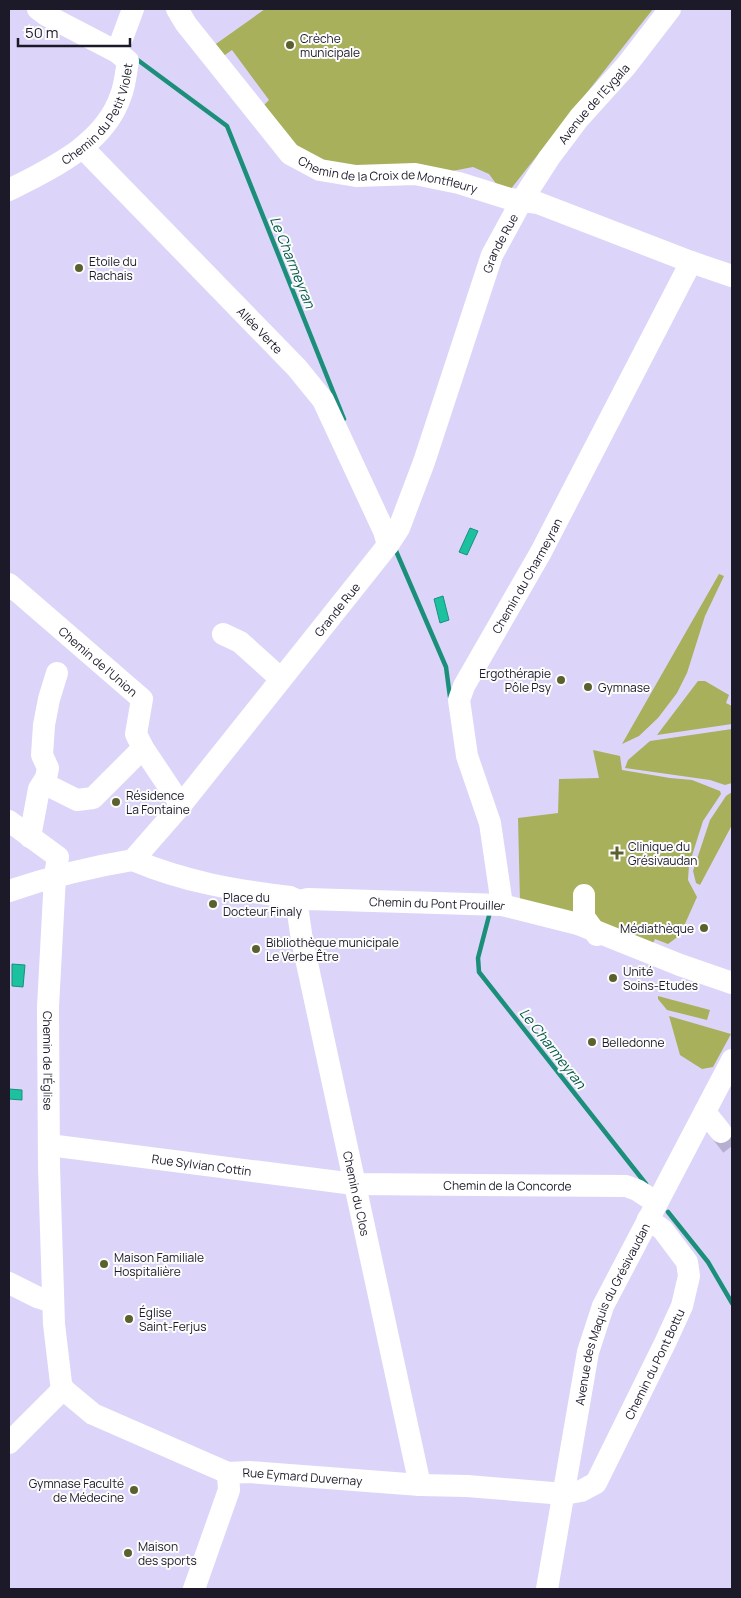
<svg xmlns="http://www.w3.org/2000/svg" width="741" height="1598" font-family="Manrope,sans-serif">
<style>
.green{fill:#a8b05b}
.water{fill:#1cc19f;stroke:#1c8f7b}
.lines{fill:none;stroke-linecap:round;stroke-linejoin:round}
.stream{stroke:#1c8f7b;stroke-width:4.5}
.minor-tunnel{stroke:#b6afcf;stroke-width:22;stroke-dasharray:22 11;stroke-linecap:butt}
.minor{stroke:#fff;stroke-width:22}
.poi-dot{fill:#5b602e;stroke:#fcfcfc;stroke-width:2}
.labels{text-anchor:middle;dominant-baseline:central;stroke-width:4;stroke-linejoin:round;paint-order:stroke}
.poi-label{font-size:12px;fill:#1c1928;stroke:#fcfcfc;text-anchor:start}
.street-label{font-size:12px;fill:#1c1928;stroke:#fcfcfc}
.water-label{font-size:14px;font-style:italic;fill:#025a49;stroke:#fcfcfc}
</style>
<rect width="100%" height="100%" fill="#dcd5f9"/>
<g class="green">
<path d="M265 9H653L510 190 497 185 489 174 473 167 447 172 335 167 295 147 264 105 269 100 232 50 222 57 213 46Z"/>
<path d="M719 574 724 576 705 616 687 673 677 693 658 718 639 736 622 744Z"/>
<path d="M698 681H705L729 695 726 703 732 706V724L657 735Z"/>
<path d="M732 729V783L725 785 710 780 625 768 628 760 650 741Z"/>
<path d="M593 750 620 756 622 770 670 778 692 780 720 791 721 794 703 821 689 865 688 880 697 897 680 935 668 944 655 939 652 945 520 902 518 818 558 813 559 779 599 778Z"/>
<path d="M732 792V825L700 885 696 883 693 871 710 820 726 796Z"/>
<path d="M658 996 710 1010 707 1020 667 1010 658 999Z"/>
<path d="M669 1016 731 1034 713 1067 702 1069 680 1055Z"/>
</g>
<g class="water">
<path d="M470 528 478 531 467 555 459 552Z"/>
<path d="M443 596 449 620 440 623 434 599Z"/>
<path d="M12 964 25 965 23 987 12 986Z"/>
<path d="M9 1089 22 1090V1100L9 1099Z"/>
</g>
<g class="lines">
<g class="stream">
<path d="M135 58 227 126 344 419"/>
<path d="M396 551 446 667 450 697"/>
<path d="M490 912 478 958 479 972 646 1184"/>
<path d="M668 1212 708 1262 732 1303"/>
</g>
<path class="minor-tunnel" d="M721 1132 732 1146"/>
<g class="minor">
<path id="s1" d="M177 9 186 24 290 154 320 170 356 176 415 174 459 183 510 199 538 203 691 262 732 276"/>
<path d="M117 52 133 9"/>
<path id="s2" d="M83 148 297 368 323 400 384 531 388 545"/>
<path id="s3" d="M9 190C52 168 105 144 121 95 125 85 126 72 128 61L117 52 46 15 38 9"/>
<path id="s4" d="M9 584 142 699 136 734 143 748 181 805"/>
<path d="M223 634 240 642 281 679"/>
<path d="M43 783 77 800 93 798 143 748"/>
<path id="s5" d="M9 821 58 857 55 876 48 1007 49 1167 54 1324 61 1383 63 1389"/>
<path d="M30 837 39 789 46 778 48 768 42 755 44 725 49 699 57 673"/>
<path id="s6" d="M133 860C185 882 234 890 290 897L299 901 308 899 502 905 578 924 680 965 732 983"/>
<path id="s7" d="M9 891C50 877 90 867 133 860L181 805 388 545 399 528 424 462 492 255 522 200 549 158 579 118 626 66 670 9"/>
<path d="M584 895V917L597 935"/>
<path id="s8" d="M299 901 297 906 302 940 420 1485"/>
<path id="s9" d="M502 905 490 823 467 756 459 700 464 686 541 552 691 262"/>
<path d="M705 1112 721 1132"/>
<path id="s10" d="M49 1145 354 1184 626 1186 637 1190 657 1203"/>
<path d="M9 1283 37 1297 53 1302"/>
<path id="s11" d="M63 1389 93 1414 228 1473 249 1472 420 1485 467 1486 564 1494 581 1491 596 1483 665 1343 682 1306 689 1276 687 1262 663 1230 648 1219"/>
<path d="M9 1443 63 1389"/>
<path d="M194 1589 229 1490 228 1473"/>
<path id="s12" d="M547 1589 588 1352 603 1306 732 1060"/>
</g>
</g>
<g class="poi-dot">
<circle cx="290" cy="45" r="5"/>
<circle cx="79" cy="268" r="5"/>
<circle cx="561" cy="680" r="5"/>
<circle cx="588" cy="687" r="5"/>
<circle cx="116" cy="802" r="5"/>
<path d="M614.5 845.5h5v5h5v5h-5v5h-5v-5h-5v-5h5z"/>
<circle cx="213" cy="904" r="5"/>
<circle cx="704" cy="928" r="5"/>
<circle cx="256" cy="949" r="5"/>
<circle cx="613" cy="978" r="5"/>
<circle cx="592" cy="1042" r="5"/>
<circle cx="104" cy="1264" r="5"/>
<circle cx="129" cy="1319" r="5"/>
<circle cx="134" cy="1490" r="5"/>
<circle cx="128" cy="1553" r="5"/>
</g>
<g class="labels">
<g class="poi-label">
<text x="300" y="38">Crèche<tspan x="300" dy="14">municipale</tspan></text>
<text x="89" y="261">Etoile du<tspan x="89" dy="14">Rachais</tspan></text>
<text x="551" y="673" text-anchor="end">Ergothérapie<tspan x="551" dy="14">Pôle Psy</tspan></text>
<text x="598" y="687">Gymnase</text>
<text x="126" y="795">Résidence<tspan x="126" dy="14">La Fontaine</tspan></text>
<text x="628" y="846">Clinique du<tspan x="628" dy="14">Grésivaudan</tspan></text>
<text x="223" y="897">Place du<tspan x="223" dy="14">Docteur Finaly</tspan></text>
<text x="694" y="928" text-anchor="end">Médiathèque</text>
<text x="266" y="942">Bibliothèque municipale<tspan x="266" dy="14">Le Verbe Être</tspan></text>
<text x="623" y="971">Unité<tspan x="623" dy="14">Soins-Etudes</tspan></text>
<text x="602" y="1042">Belledonne</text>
<text x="114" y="1257">Maison Familiale<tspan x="114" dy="14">Hospitalière</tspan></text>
<text x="139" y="1312">Église<tspan x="139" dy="14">Saint-Ferjus</tspan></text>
<text x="124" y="1483" text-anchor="end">Gymnase Faculté<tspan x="124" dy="14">de Médecine</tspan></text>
<text x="138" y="1546">Maison<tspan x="138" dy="14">des sports</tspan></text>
</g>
<g class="street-label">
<text stroke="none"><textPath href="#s7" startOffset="1025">Avenue de l'Eygala</textPath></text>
<text stroke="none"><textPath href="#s3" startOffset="122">Chemin du Petit Violet</textPath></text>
<text stroke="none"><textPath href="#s1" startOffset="286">Chemin de la Croix de Montfleury</textPath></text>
<text stroke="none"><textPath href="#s7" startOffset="856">Grande Rue</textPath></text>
<text stroke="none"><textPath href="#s2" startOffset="254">Allée Verte</textPath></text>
<text stroke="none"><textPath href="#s9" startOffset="352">Chemin du Charmeyran</textPath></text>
<text stroke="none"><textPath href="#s7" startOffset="451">Grande Rue</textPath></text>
<text stroke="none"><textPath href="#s4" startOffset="118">Chemin de l'Union</textPath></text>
<text stroke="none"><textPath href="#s6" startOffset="310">Chemin du Pont Prouiller</textPath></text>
<text stroke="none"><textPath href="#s5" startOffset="265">Chemin de l'Église</textPath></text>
<text stroke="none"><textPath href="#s10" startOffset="154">Rue Sylvian Cottin</textPath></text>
<text stroke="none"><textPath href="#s10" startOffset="461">Chemin de la Concorde</textPath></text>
<text stroke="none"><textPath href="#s8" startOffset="299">Chemin du Clos</textPath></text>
<text stroke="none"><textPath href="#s12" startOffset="284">Avenue des Maquis du Grésivaudan</textPath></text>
<text stroke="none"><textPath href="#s11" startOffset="690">Chemin du Pont Bottu</textPath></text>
<text stroke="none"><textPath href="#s11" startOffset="261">Rue Eymard Duvernay</textPath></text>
</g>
<g class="water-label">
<text transform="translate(293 262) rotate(68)">Le Charmeyran</text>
<text transform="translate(553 1048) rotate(52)">Le Charmeyran</text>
</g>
</g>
<rect width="741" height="1598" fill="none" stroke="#1c1928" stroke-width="20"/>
<path d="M18 38v8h112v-8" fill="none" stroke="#1c1928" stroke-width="2.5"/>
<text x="25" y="38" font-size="15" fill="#1c1928" stroke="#fcfcfc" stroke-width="4" paint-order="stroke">50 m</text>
</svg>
